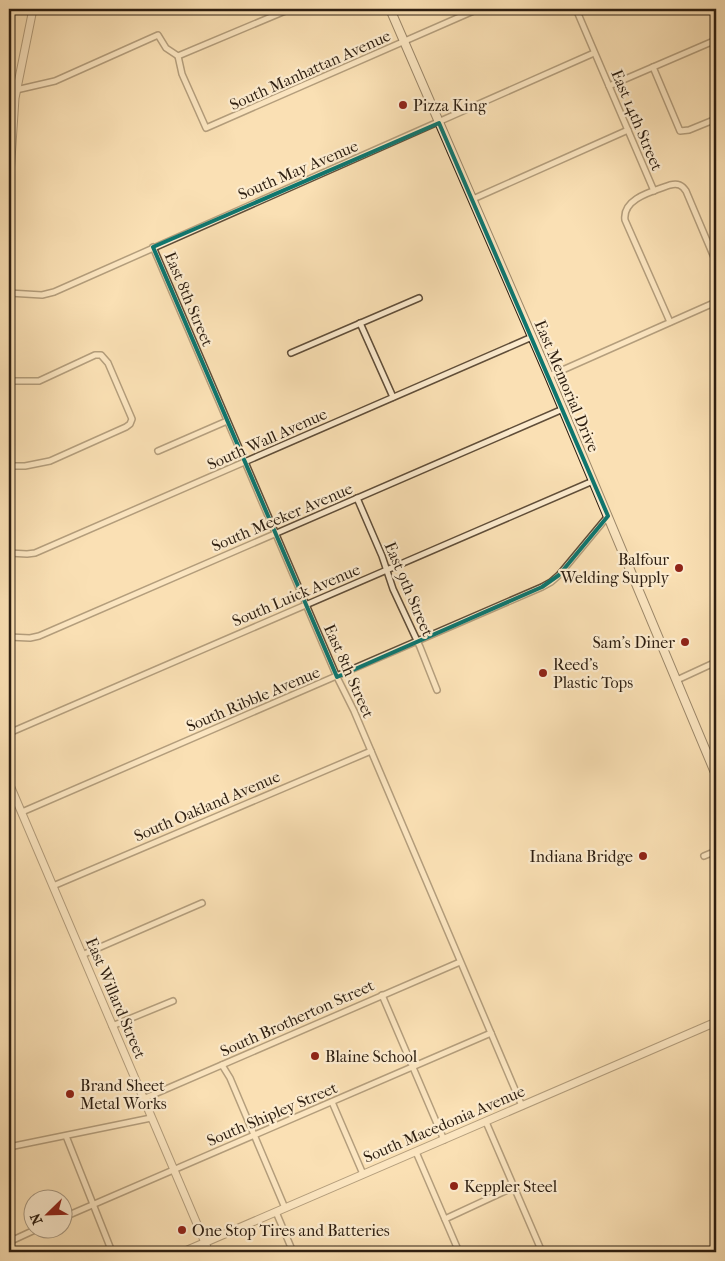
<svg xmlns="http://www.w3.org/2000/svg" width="725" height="1261" font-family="'IM FELL French Canon',serif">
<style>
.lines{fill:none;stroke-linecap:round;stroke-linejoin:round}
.minor-casing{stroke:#604e39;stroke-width:8}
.tertiary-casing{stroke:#604e39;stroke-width:9}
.secondary-casing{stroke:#2d1e10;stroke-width:10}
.minor{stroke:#fcebce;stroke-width:5}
.tertiary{stroke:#fcebce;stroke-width:7}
.secondary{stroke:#fcebce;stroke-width:8}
.marked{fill:none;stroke:#0f766e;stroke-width:4;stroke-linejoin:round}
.poi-dot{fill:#8f2418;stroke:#fcebce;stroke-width:2}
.labels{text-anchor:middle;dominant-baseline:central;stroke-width:4.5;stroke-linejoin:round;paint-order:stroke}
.street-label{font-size:16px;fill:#2d1e10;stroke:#fcebce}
.poi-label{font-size:16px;fill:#2d1e10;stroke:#fcebce;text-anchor:start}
</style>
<rect width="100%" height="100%" fill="#fae0b4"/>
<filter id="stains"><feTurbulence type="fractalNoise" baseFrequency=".004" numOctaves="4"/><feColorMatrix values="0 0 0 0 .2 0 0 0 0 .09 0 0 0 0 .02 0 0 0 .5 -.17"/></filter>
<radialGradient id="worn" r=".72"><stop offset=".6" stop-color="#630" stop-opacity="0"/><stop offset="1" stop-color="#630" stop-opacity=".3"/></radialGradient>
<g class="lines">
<defs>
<g id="minor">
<path d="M576 9 654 191"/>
<path d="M178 56 182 74 206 128 478 9"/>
<path d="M653 67 680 131 689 130 716 119"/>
<path d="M609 86 716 40"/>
<path d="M16 90 55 81 158 35 166 48 178 56 290 9"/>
<path d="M473 199 628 130"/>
<path d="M153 247 337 677 354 711 522 1106"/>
<path d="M9 293 42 295 54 292 594 53"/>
<path d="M670 322 625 220C622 198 654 191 670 185 678 183 682 185 686 191L716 262"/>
<path d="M360 323 393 397"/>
<path d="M291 353 419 298"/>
<path d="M549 376 716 302"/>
<path d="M9 381H39L95 355H101L108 363 132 419 130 424 126 427 50 461 25 466H9"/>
<path d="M158 451 227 421"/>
<path d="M357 498 382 556 393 589 420 647 437 690"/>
<path d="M9 553 27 554 35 553 532 337"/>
<path d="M9 637 30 638 39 636 563 409"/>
<path d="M677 680 716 662"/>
<path d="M9 733 593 481"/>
<path d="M22 812 542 587 551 582 559 575 608 516"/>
<path d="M704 856 716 851"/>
<path d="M53 886 371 751"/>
<path d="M82 955 202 903"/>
<path d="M382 995 444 1140"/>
<path d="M112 1026 173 1001"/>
<path d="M222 1065 230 1078 285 1208"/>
<path d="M143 1099 460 962"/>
<path d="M332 1102 363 1174"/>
<path d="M486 1122 542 1252"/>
<path d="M66 1136 112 1252"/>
<path d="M9 1147 151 1118"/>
<path d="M416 1152 459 1252"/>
<path d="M276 1212 293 1252"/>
<path d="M62 1218 491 1033"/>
<path d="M445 1219 514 1187"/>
<path d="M9 1240H13L39 1228"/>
</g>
<g id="tertiary">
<path d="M9 190 15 98 33 9"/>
<path d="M9 783 209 1252"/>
<path d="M183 1252 716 1022"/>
</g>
<path id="secondary" d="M390 9 549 376 716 775"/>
</defs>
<use href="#minor" class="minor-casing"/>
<use href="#tertiary" class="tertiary-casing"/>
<use href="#secondary" class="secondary-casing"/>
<use href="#minor" class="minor"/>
<use href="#tertiary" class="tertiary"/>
<use href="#secondary" class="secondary"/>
</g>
<path d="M0 0H725V1261H0ZM439 123 608 516 559 575 542 587 337 677 153 247Z" fill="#fae0b4" fill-opacity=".55" fill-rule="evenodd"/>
<path class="marked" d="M439 123 608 516 559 575 542 587 337 677 153 247Z"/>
<g class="poi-dot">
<circle cx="403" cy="105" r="5"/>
<circle cx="679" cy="568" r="5"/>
<circle cx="685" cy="642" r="5"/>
<circle cx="543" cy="673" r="5"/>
<circle cx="643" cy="856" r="5"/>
<circle cx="315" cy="1056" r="5"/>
<circle cx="70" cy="1094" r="5"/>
<circle cx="454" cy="1186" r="5"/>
<circle cx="182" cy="1230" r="5"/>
</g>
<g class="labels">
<g class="street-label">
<text transform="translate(310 70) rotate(-24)">South Manhattan Avenue</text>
<text transform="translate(637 120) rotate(67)">East 14th Street</text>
<text transform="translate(298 170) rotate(-23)">South May Avenue</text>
<text transform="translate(189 299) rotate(67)">East 8th Street</text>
<text transform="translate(567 386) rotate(67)">East Memorial Drive</text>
<text transform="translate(267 439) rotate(-24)">South Wall Avenue</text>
<text transform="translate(282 517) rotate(-23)">South Meeker Avenue</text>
<text transform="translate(409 589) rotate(67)">East 9th Street</text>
<text transform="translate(296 595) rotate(-23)">South Luick Avenue</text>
<text transform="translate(349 671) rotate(66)">East 8th Street</text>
<text transform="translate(253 699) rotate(-23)">South Ribble Avenue</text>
<text transform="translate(207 806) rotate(-23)">South Oakland Avenue</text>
<text transform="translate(116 998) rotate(67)">East Willard Street</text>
<text transform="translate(297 1018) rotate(-24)">South Brotherton Street</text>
<text transform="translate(272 1114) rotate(-23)">South Shipley Street</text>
<text transform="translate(444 1124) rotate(-23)">South Macedonia Avenue</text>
</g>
<g class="poi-label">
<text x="413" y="105">Pizza King</text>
<text x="669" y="559" text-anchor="end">Balfour<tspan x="669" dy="18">Welding Supply</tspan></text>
<text x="675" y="642" text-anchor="end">Sam's Diner</text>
<text x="553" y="664">Reed's<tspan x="553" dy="18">Plastic Tops</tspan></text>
<text x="633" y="856" text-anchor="end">Indiana Bridge</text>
<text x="325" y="1056">Blaine School</text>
<text x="80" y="1085">Brand Sheet<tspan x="80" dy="18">Metal Works</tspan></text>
<text x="464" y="1186">Keppler Steel</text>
<text x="192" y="1230">One Stop Tires and Batteries</text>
</g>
</g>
<rect width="725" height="1261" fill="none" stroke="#fae0b4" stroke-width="30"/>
<rect x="10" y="10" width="705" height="1241" fill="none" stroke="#2d1e10" stroke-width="2.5"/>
<rect x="15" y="15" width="695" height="1231" fill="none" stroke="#2d1e10"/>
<g transform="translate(48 1214) rotate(247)"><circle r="24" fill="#fcebce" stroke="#a99982"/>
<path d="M0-4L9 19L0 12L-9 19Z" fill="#8f2418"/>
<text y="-8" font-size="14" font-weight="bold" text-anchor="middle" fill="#2d1e10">N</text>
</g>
<rect width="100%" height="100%" filter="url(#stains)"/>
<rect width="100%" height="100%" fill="url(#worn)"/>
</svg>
